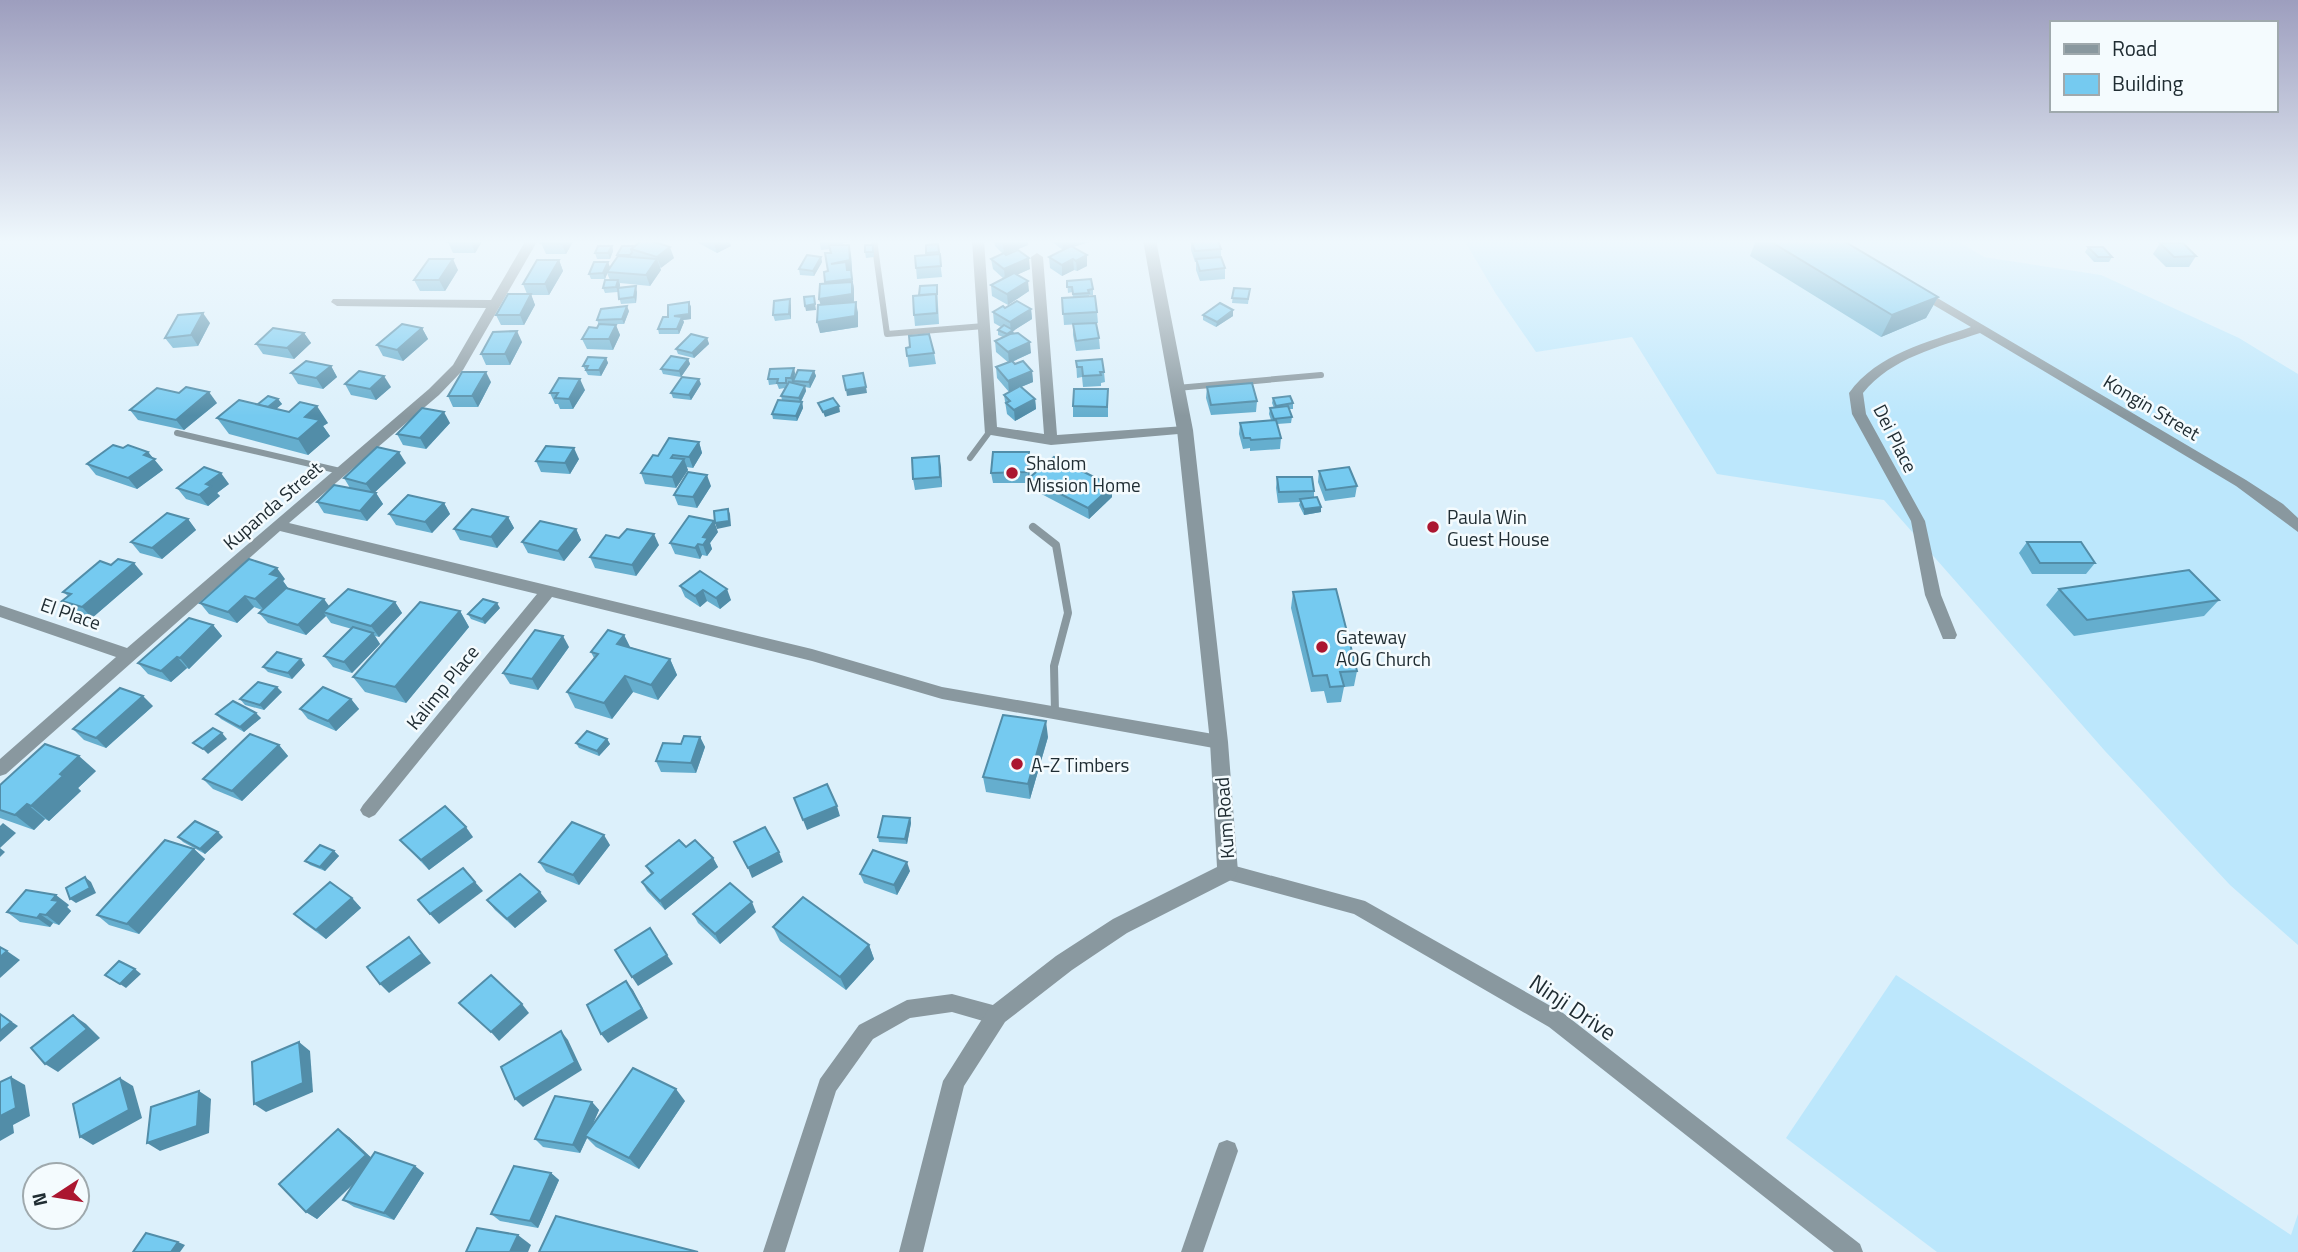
<svg xmlns="http://www.w3.org/2000/svg" width="2298" height="1252" font-family="'Titillium Web',sans-serif">
<style>
.built{fill:#bce7fc}
.lines{fill:none;stroke-linecap:round;stroke-linejoin:round}
.service-far1{stroke:#89989f;stroke-width:6}
.service{stroke:#89989f;stroke-width:8}
.minor{fill:#89989f;fill-rule:evenodd}
.tertiary{fill:#89989f;fill-rule:evenodd}
.wall{fill:#65aece}
.shaded-wall{fill:#528da8}
.building{fill:#75caf0;stroke:#528da8;stroke-width:2}
.poi-dot{fill:#ab1630;stroke:#f4fbfe;stroke-width:2.5}
.labels{text-anchor:middle;dominant-baseline:central;stroke-width:5;stroke-linejoin:round;paint-order:stroke}
.street-label{font-size:19px;fill:#202d33;stroke:#f4fbfe}
.poi-label{font-size:19px;fill:#202d33;stroke:#f4fbfe;text-anchor:start}
.near-street-label{font-size:23px;fill:#202d33;stroke:#f4fbfe}
</style>
<rect width="100%" height="100%" fill="#dcf0fb"/>
<g class="built">
<path d="M1464 240H1956L1984 257 2101 275 2239 338 2298 374V945L2230 885 2105 751 1884 500 1717 474 1632 337 1536 352 1496 294Z"/>
<path d="M1896 975 2291 1235 2298 1214V1252H1937L1786 1138Z"/>
</g>
<g class="lines">
<g class="service-far1">
<path d="M874 240 887 334 984 326"/>
<path d="M1177 388 1321 375"/>
<path d="M177 433 340 471"/>
<path d="M970 458 990 431"/>
</g>
<path class="service" d="M1033 527 1056 545 1068 613 1054 666 1055 712"/>
<g class="minor">
<path d="M526 240H538L463 370 439 395 289 523 812 649 942 687 1219 735 1225 737 1227 742 1225 747 1219 749 942 699 812 661 552 597 375 815 369 818 363 815 360 810 363 805 537 594 280 531 6 774 0 776V759L116 657 0 617V605L127 648 429 389 453 365 486 308 337 306 331 302 333 299 491 300Z"/>
<path d="M972 240H984L997 427 1044 434 1031 257 1037 253 1043 257 1057 435 1185 426 1192 430 1190 433 1051 445 985 434Z"/>
<path d="M1917 286 2246 480 2283 504 2298 518V532L2236 486 1980 333C1938 347 1891 358 1863 393L1866 414 1925 521 1941 595 1957 635 1955 639H1943L1925 595 1911 521 1852 414 1849 393C1878 353 1927 343 1971 327L1913 293V287Z"/>
<path d="M1228 864 1365 901 1563 1013 1860 1244 1863 1252H1834L1549 1027 1354 914 1221 878 1219 872 1221 866Z"/>
<path d="M952 994 1004 1008 1007 1015 1004 1022 997 1025 952 1012 910 1018 873 1039 836 1091 785 1252H763L820 1079 859 1025 907 1000Z"/>
<path d="M1227 1140 1235 1143 1238 1151 1203 1252H1181L1216 1151 1219 1143Z"/>
</g>
<path class="tertiary" d="M1143 240H1156L1193 430 1228 742 1238 872 1235 878 1127 933 1072 970 1005 1022 964 1086 923 1252H899L943 1081 989 1008 1056 956 1113 919 1217 867 1210 742 1177 430Z"/>
</g>
<g class="wall">
<path d="M449 240H483L475 253H453L448 242Z"/>
<path d="M574 240 566 254H546L541 243Z"/>
<path d="M693 240H729L731 246 717 253Z"/>
<path d="M819 240H846L847 243H843V245L851 255 852 270 851 271 854 289V302L858 313V327L820 333 821 305 819 299 825 284 831 253 830 249 821 250Z"/>
<path d="M994 240H1028V245L1005 254 1030 269 1016 275 1029 291 1008 305 992 296 991 285 1004 279 993 269 991 259 1003 254 995 246Z"/>
<path d="M1052 240H1089V242L1073 247 1087 266 1077 271 1074 270 1062 276 1050 268 1049 257 1063 250 1052 242Z"/>
<path d="M1191 240 1221 249V257L1225 268V279L1200 281 1196 270V262H1195L1191 250Z"/>
<path d="M1756 240H1842L1938 297 1926 318 1881 337 1750 256Z"/>
<path d="M2160 243 2196 256 2189 267H2166L2153 254Z"/>
<path d="M938 244 942 277 917 279 916 268 926 255V245Z"/>
<path d="M873 245 874 257 866 258 865 252Z"/>
<path d="M612 246 613 251 610 259H597L595 253Z"/>
<path d="M622 246 674 258 660 268 661 270 650 286 620 283V288L637 292 636 303 621 304 618 292 605 293 603 288 610 280 607 273 605 279H591L589 274 610 267 618 257 617 255Z"/>
<path d="M2088 247 2112 257 2109 262H2094L2085 252Z"/>
<path d="M821 257 822 262 814 276 800 275 799 269Z"/>
<path d="M559 260 563 271 549 295H531L535 305 524 325H501L496 315 527 294 523 284Z"/>
<path d="M458 270 445 291H420L414 280Z"/>
<path d="M1067 281 1093 289V295H1089V296L1097 312 1098 323 1064 325 1062 298 1073 297 1072 292 1068 293Z"/>
<path d="M937 285 939 324 915 326 914 315 919 295Z"/>
<path d="M1234 288 1250 289 1248 304 1232 303Z"/>
<path d="M689 302 691 307V319L683 320 684 322 679 334H659L658 329 668 317Z"/>
<path d="M791 305V319L775 321 773 315Z"/>
<path d="M1005 308 1031 309 1032 319 1013 331 1014 333 1031 353 1012 362 1015 364 1032 371 1033 382 1021 387 1035 399 1036 409 1015 421 1007 414 1004 395 1009 392 997 378 996 367 1009 363 996 352 995 341 1003 337 998 335V330L1001 327 994 323 993 312Z"/>
<path d="M629 311 624 324H615L620 335 613 350 587 349 582 339 597 328 599 325 597 320Z"/>
<path d="M1203 315 1233 316 1216 327 1203 320Z"/>
<path d="M210 323 198 346 173 348 165 338Z"/>
<path d="M1073 324 1099 338 1100 349 1076 351 1073 335Z"/>
<path d="M422 328 428 339 403 361 383 356 377 345Z"/>
<path d="M304 333 311 343 294 359 263 354 256 344Z"/>
<path d="M707 338 709 344 694 358 678 354 676 349Z"/>
<path d="M522 342 510 365H486L481 354Z"/>
<path d="M906 348 934 353 936 364 909 367Z"/>
<path d="M606 358 608 363 601 376 588 375 583 366Z"/>
<path d="M688 359 690 364 681 377 663 374 661 369Z"/>
<path d="M1076 361 1104 372 1105 382 1101 383V386L1083 387 1082 377 1077 378Z"/>
<path d="M331 366 337 377 323 389 298 384 291 373Z"/>
<path d="M814 371 816 376 810 388 805 387 806 391 801 402H802L803 408 797 421 773 419 772 414 782 400 781 396 785 388 779 389 777 384 769 385 768 379 795 373 794 379Z"/>
<path d="M491 382 478 407H453L448 396Z"/>
<path d="M345 384 391 387 376 400 351 395Z"/>
<path d="M701 384 691 400 673 398 671 393Z"/>
<path d="M1207 387 1257 401 1256 412 1211 415 1206 398Z"/>
<path d="M585 390 573 409H560L558 404H555L550 393Z"/>
<path d="M1273 398 1293 403V409H1289L1292 417 1291 423 1277 424 1281 438 1280 449 1250 451V448L1243 449 1239 434 1240 423 1271 420 1269 414 1270 408H1274L1272 403Z"/>
<path d="M278 399 282 404 276 409 328 423 323 426 330 436 308 455 229 434 217 418 257 405Z"/>
<path d="M1108 400V417H1073V406Z"/>
<path d="M217 403 184 430 138 420 130 410Z"/>
<path d="M450 423 426 449 403 445 397 434Z"/>
<path d="M699 442 702 453 693 468 686 467 688 470 676 488 645 484 641 473 658 456Z"/>
<path d="M123 448 148 452 163 470 137 489 96 475 87 464Z"/>
<path d="M1029 452 1030 463 1029 483H993L991 473Z"/>
<path d="M939 456 942 487 915 490 913 479Z"/>
<path d="M579 459 570 474 541 472 536 461Z"/>
<path d="M406 463 374 493H376L383 504 367 521 324 513 317 502 350 488 344 478Z"/>
<path d="M1319 471 1357 486 1355 497 1325 501 1318 482Z"/>
<path d="M1277 477 1314 491V497L1321 507V512L1304 515 1299 505 1300 502 1278 503 1276 488Z"/>
<path d="M1029 478 1112 497 1089 519 1030 488Z"/>
<path d="M229 484 217 493 220 496 208 506 186 499 177 488Z"/>
<path d="M711 486 697 508 678 505 674 495Z"/>
<path d="M444 503 450 514 432 533 396 525 389 514Z"/>
<path d="M508 517 514 528 497 548 460 540 454 529Z"/>
<path d="M188 519 196 530 162 559 140 553 131 542Z"/>
<path d="M576 529 581 540 564 561 528 553 522 542Z"/>
<path d="M718 532 710 543 712 549 707 556 702 555 700 559 675 554 670 543Z"/>
<path d="M2027 542 2095 563 2086 574H2032L2019 553Z"/>
<path d="M659 545 636 576 595 568 590 557Z"/>
<path d="M700 571 731 600 720 609 707 601 700 607 685 597 680 586Z"/>
<path d="M143 574 92 618 72 612 62 601 68 596 63 592Z"/>
<path d="M285 579 283 581 288 588 330 607 395 602 402 613 379 637 375 636 380 644 352 673 333 667 324 656 352 629 331 623 326 616 306 635 268 623 259 613 262 610 254 607 237 623 209 614 200 603Z"/>
<path d="M2059 589 2219 600 2204 616 2074 636 2046 605Z"/>
<path d="M1293 592 1357 671 1354 686 1344 687 1341 702 1327 703 1324 691 1311 692 1291 608Z"/>
<path d="M500 608 485 624 471 619 468 614Z"/>
<path d="M460 611 469 627 406 703 365 692 353 677Z"/>
<path d="M213 625 222 636 189 669 187 668 171 682 148 674 138 663Z"/>
<path d="M624 635 630 647 670 659 677 675 658 700 633 692 612 719 575 708 567 692 594 658 591 652Z"/>
<path d="M569 647 538 690 510 684 503 673Z"/>
<path d="M305 665 292 679 268 672 263 667Z"/>
<path d="M282 692 264 710 245 705 240 699Z"/>
<path d="M351 699 359 709 336 731 308 719 300 709Z"/>
<path d="M153 706 106 748 84 740 73 729Z"/>
<path d="M216 714 261 718 244 732 221 719Z"/>
<path d="M700 737 705 747 696 773 661 772 656 761 681 744Z"/>
<path d="M1048 737 1030 799 986 792 983 777Z"/>
<path d="M607 739 610 744 599 756 579 748 576 743Z"/>
<path d="M279 745 288 756 242 801 213 789 203 779Z"/>
<path d="M96 771 78 788 81 791 49 821 45 819 34 830 0 818V785Z"/>
<path d="M910 818 911 823 907 844 879 842 878 837Z"/>
<path d="M178 837H223L205 854 183 842Z"/>
<path d="M473 837 429 870 400 840Z"/>
<path d="M610 845 579 885 546 872 539 862Z"/>
<path d="M686 847 713 858 718 867 665 910 647 891 642 882 651 874 646 866Z"/>
<path d="M194 849 205 859 139 934 109 925 97 915Z"/>
<path d="M334 851 339 856 325 871 310 865 305 861Z"/>
<path d="M910 871 897 895 864 883 860 874Z"/>
<path d="M352 898 361 908 326 939 304 923 294 914Z"/>
<path d="M487 900 547 901 515 928 495 910Z"/>
<path d="M69 905 67 907 71 911 59 925 53 923 50 927 20 922 7 912Z"/>
<path d="M756 912 720 944 698 923 693 914Z"/>
<path d="M773 927 869 945 874 959 846 990 780 941Z"/>
<path d="M685 1101 639 1169 596 1147 587 1138 580 1153 543 1147 535 1139 592 1102 599 1110 592 1126Z"/>
<path d="M349 1137 371 1158 424 1173 394 1220 354 1207 343 1200 353 1184 317 1219 306 1212Z"/>
<path d="M551 1173 559 1180 538 1228 500 1221 491 1214Z"/>
</g>
<g class="shaded-wall">
<path d="M472 240H483L475 253 471 242Z"/>
<path d="M564 240H574L566 254 562 244Z"/>
<path d="M718 240H729L731 246 717 253 714 243Z"/>
<path d="M1012 240H1028V245L1004 255 1003 244Z"/>
<path d="M1062 240H1089V242L1063 250Z"/>
<path d="M849 245 851 255 852 270 851 271 854 289V305L822 310 819 299 827 293 825 282 834 275Z"/>
<path d="M612 246 613 251 610 259 608 253Z"/>
<path d="M670 247 674 258 661 268 657 257Z"/>
<path d="M1087 255V266L1077 271 1076 261Z"/>
<path d="M821 257 822 262 814 276 813 271Z"/>
<path d="M1029 258 1030 269 1005 280 1004 269Z"/>
<path d="M453 259 458 270 445 291 439 280Z"/>
<path d="M657 259 661 270 650 286 646 275Z"/>
<path d="M1073 259 1074 270 1062 276V265Z"/>
<path d="M559 260 563 271 549 295 545 284Z"/>
<path d="M608 262 610 267 605 279 603 273Z"/>
<path d="M618 280 620 285 618 292 616 287Z"/>
<path d="M1028 281 1029 291 1008 305 1007 294Z"/>
<path d="M636 286 637 292 636 303 634 297Z"/>
<path d="M531 294 535 305 524 325 520 315Z"/>
<path d="M814 296 816 310 806 311 805 306Z"/>
<path d="M1938 297 1926 318 1881 337 1892 315Z"/>
<path d="M790 299 791 305V319L789 314Z"/>
<path d="M689 302 691 307V319L683 320 684 322 679 334 674 316Z"/>
<path d="M856 302 858 313V327L820 333 817 322Z"/>
<path d="M627 306 629 311 624 324 622 319Z"/>
<path d="M1031 309 1032 319 1013 331 1014 335 1008 340 1007 334 1011 332 1010 322Z"/>
<path d="M1233 310V316L1216 327 1217 322Z"/>
<path d="M203 313 210 323 198 346 191 335Z"/>
<path d="M616 325 620 335 613 350 609 339Z"/>
<path d="M422 328 428 339 403 361 397 350Z"/>
<path d="M517 331 522 342 510 365 505 354Z"/>
<path d="M304 333 311 343 294 359 287 348Z"/>
<path d="M707 338 709 344 694 358 692 353Z"/>
<path d="M1030 342 1031 353 1009 363 1008 352Z"/>
<path d="M606 358 608 363 601 376 599 370Z"/>
<path d="M688 359 690 364 681 377 679 371Z"/>
<path d="M331 366 337 377 323 389 316 378Z"/>
<path d="M794 368 795 373 793 384 791 378Z"/>
<path d="M814 371 816 376 810 388 809 382Z"/>
<path d="M1032 371 1033 382 1009 392 1008 381Z"/>
<path d="M486 372 491 382 478 407 472 396Z"/>
<path d="M384 376 391 387 376 400 370 389Z"/>
<path d="M580 379 585 390 573 409 569 399Z"/>
<path d="M699 379 701 384 691 400 689 395Z"/>
<path d="M805 386 806 391 800 403 799 398Z"/>
<path d="M866 387 867 393 847 396 846 390Z"/>
<path d="M209 392 217 403 184 430 176 420Z"/>
<path d="M278 399 282 404 265 418 261 413Z"/>
<path d="M1035 399 1036 409 1015 421 1014 410Z"/>
<path d="M802 402 803 408 797 421 796 416Z"/>
<path d="M317 406 328 423 323 426 330 436 308 455 298 439 305 417Z"/>
<path d="M839 406 840 412 825 417 823 412Z"/>
<path d="M444 412 450 423 426 449 420 438Z"/>
<path d="M699 442 702 453 693 468 689 457Z"/>
<path d="M574 448 579 459 570 474 565 463Z"/>
<path d="M148 452 163 470 137 489 128 478 144 455Z"/>
<path d="M399 452 406 463 373 494 366 484Z"/>
<path d="M1029 452 1030 463 1029 483 1028 472Z"/>
<path d="M939 456 941 467 942 487 940 477Z"/>
<path d="M684 459 688 470 676 488 672 477Z"/>
<path d="M221 473 229 484 217 493 220 496 208 506 199 495 206 484Z"/>
<path d="M707 475 711 486 697 508 693 497Z"/>
<path d="M1112 486V497L1089 519 1088 508Z"/>
<path d="M376 493 383 504 367 521 360 511Z"/>
<path d="M444 503 450 514 432 533 425 522Z"/>
<path d="M1321 507V512L1304 515V509Z"/>
<path d="M728 509 730 514 731 526 717 529 715 523Z"/>
<path d="M508 517 514 528 497 548 491 537Z"/>
<path d="M188 519 196 530 162 559 152 548Z"/>
<path d="M714 521 718 532 710 543 712 549 707 556 703 545V537Z"/>
<path d="M576 529 581 540 564 561 558 551Z"/>
<path d="M654 534 659 545 636 576 632 565Z"/>
<path d="M698 544 702 555 700 559 695 548Z"/>
<path d="M134 563 143 574 92 618 82 607Z"/>
<path d="M277 568 285 579 283 581 288 588 264 610 255 599 270 574Z"/>
<path d="M727 589 731 600 720 609 716 598Z"/>
<path d="M703 590 707 601 700 607 695 596Z"/>
<path d="M245 596 254 607 237 623 228 612Z"/>
<path d="M324 599 332 610 323 612 326 616 306 635 298 625Z"/>
<path d="M395 602 402 613 379 637 371 626Z"/>
<path d="M497 603 500 608 485 624 482 619Z"/>
<path d="M460 611 469 627 406 703 395 687Z"/>
<path d="M213 625 222 636 189 669 180 658Z"/>
<path d="M373 633 380 644 352 673 344 662Z"/>
<path d="M624 635 632 651 617 644Z"/>
<path d="M563 636 569 647 538 690 532 679Z"/>
<path d="M177 657 187 668 171 682 161 671Z"/>
<path d="M301 659 305 665 292 679 288 673Z"/>
<path d="M670 659 677 675 658 700 651 685Z"/>
<path d="M625 676 633 692 612 719 604 703Z"/>
<path d="M277 687 282 692 264 710 260 705Z"/>
<path d="M143 696 153 706 106 748 96 738Z"/>
<path d="M351 699 359 709 336 731 328 721Z"/>
<path d="M256 713 261 718 244 732 240 727Z"/>
<path d="M1046 721 1048 737 1030 799 1028 784Z"/>
<path d="M222 733 227 739 208 754 203 749Z"/>
<path d="M700 737 705 747 696 773 691 763Z"/>
<path d="M607 739 610 744 599 756 597 751Z"/>
<path d="M279 745 288 756 242 801 232 791Z"/>
<path d="M79 756 96 771 78 788 81 791 49 821 31 806 60 774Z"/>
<path d="M27 804 45 819 34 830 15 815Z"/>
<path d="M837 806 840 816 807 830 803 820Z"/>
<path d="M910 818 911 823 907 844 905 839Z"/>
<path d="M3 823 16 833 0 848V826Z"/>
<path d="M466 827 473 837 429 870 421 860Z"/>
<path d="M218 832 223 837 205 854 200 849Z"/>
<path d="M604 835 610 845 579 885 573 875Z"/>
<path d="M0 848 5 852 0 857Z"/>
<path d="M194 849 205 859 139 934 127 924Z"/>
<path d="M334 851 339 856 325 871 320 867Z"/>
<path d="M779 852 783 862 752 878 748 868Z"/>
<path d="M713 858 718 867 665 910 660 901Z"/>
<path d="M907 862 910 871 897 895 894 885Z"/>
<path d="M85 877 91 882 96 893 76 903 70 899Z"/>
<path d="M475 882 483 891 439 924 430 914Z"/>
<path d="M540 892 547 901 515 928 507 919Z"/>
<path d="M56 895 69 905 67 907 71 911 59 925 46 915 52 900Z"/>
<path d="M352 898 361 908 326 939 316 930Z"/>
<path d="M752 902 756 912 720 944 715 934Z"/>
<path d="M40 914 53 923 50 927 37 918Z"/>
<path d="M409 937 431 963 389 993 380 984Z"/>
<path d="M869 945 874 959 846 990 840 977Z"/>
<path d="M7 951 20 960 0 978V957Z"/>
<path d="M667 955 673 964 638 986 632 977Z"/>
<path d="M135 969 141 974 126 988 120 984Z"/>
<path d="M626 981 633 990 648 1018 608 1043 601 1034Z"/>
<path d="M522 1004 529 1013 499 1041 491 1032Z"/>
<path d="M0 1014 18 1026 0 1042Z"/>
<path d="M73 1015 86 1024 100 1038 58 1072 45 1064Z"/>
<path d="M561 1031 568 1040 582 1070 523 1107 515 1099Z"/>
<path d="M299 1042 310 1051 313 1092 266 1112 254 1104Z"/>
<path d="M11 1077 25 1085 30 1116 13 1125 14 1133 0 1141V1116Z"/>
<path d="M120 1078 133 1086 142 1118 93 1145 80 1137Z"/>
<path d="M676 1089 685 1101 639 1169 629 1158Z"/>
<path d="M199 1091 211 1099 209 1133 160 1151 147 1143Z"/>
<path d="M592 1102 599 1110 587 1137 585 1136 587 1138 580 1153 573 1145Z"/>
<path d="M338 1129 349 1137 376 1162 317 1219 306 1212Z"/>
<path d="M415 1166 424 1173 394 1220 384 1213Z"/>
<path d="M551 1173 559 1180 538 1228 530 1221Z"/>
<path d="M518 1235 531 1245 528 1252H510Z"/>
<path d="M178 1242 185 1245 180 1252H171Z"/>
</g>
<g class="building">
<path d="M449 240H472L471 242H448Z"/>
<path d="M543 240H564L562 244 541 243Z"/>
<path d="M642 240H649L670 247 657 257 631 249Z"/>
<path d="M999 240H1012L1003 244Z"/>
<path d="M1191 240H1218L1221 249 1195 251Z"/>
<path d="M1768 240H1842L1938 297 1892 315Z"/>
<path d="M2160 243H2183L2196 256 2174 257Z"/>
<path d="M938 244 939 252 926 253V245Z"/>
<path d="M829 245H849L850 260 831 264 846 262 847 270H851L852 279 825 282 824 272 828 271 825 253H831Z"/>
<rect x="865" y="245" width="8" height="7"/>
<path d="M598 246H612L608 253H595Z"/>
<path d="M622 246H635L631 249 632 252 630 255H617Z"/>
<path d="M1071 246 1087 255 1076 261 1073 259 1062 265 1049 257Z"/>
<path d="M2088 247H2103L2112 257H2098Z"/>
<path d="M1018 250 1029 258 1004 269 991 259 1004 253 1006 255Z"/>
<path d="M940 254 941 266 916 268 915 256Z"/>
<path d="M807 255 821 257 813 271 799 269Z"/>
<path d="M618 256 657 259 646 275 607 272Z"/>
<path d="M1221 257 1225 268 1200 271 1196 259Z"/>
<path d="M429 259H453L439 280H414Z"/>
<path d="M537 260H559L545 284H523Z"/>
<path d="M594 262H608L603 273 589 274Z"/>
<path d="M1014 273 1028 281 1007 294 991 285Z"/>
<path d="M1091 279 1093 289 1088 290 1089 293 1073 294 1072 287H1067V281Z"/>
<path d="M605 280H618L616 287 603 288Z"/>
<path d="M852 282V294L819 299 820 284Z"/>
<path d="M937 285V294L919 295 920 286Z"/>
<path d="M636 286 634 297 619 299 618 288Z"/>
<path d="M1234 288 1250 289 1248 299 1232 298Z"/>
<path d="M508 294H531L520 315H496Z"/>
<path d="M936 294 937 313 914 315 913 296Z"/>
<path d="M814 296 815 304 805 306 804 297Z"/>
<path d="M1095 296 1097 312 1063 314 1062 298Z"/>
<path d="M790 299 789 314 773 315 774 301Z"/>
<path d="M1017 301 1031 309 1010 322 993 312 1003 306 1005 308Z"/>
<path d="M689 302V314L674 316 682 317 677 329H658L663 317H668V305Z"/>
<path d="M856 302 855 316 817 322 818 305Z"/>
<path d="M1220 303 1233 310 1217 322 1203 315Z"/>
<path d="M627 306 622 319 597 320 601 309Z"/>
<path d="M203 313 191 335 165 338 178 315Z"/>
<path d="M1096 323 1099 338 1076 341 1073 324Z"/>
<path d="M402 324 422 328 397 350 377 345Z"/>
<path d="M599 324 616 325 609 339H582L589 327 597 328Z"/>
<path d="M1004 325 1013 330 1007 334 998 330Z"/>
<path d="M273 328 304 333 287 348 256 344Z"/>
<path d="M517 331 505 354H481L493 332Z"/>
<path d="M1018 333 1030 342 1008 352 995 341 1010 334Z"/>
<path d="M691 334 707 338 692 353 676 349Z"/>
<path d="M929 334 934 353 907 356 906 348 910 347 909 336Z"/>
<path d="M671 356 688 359 679 371 661 369Z"/>
<path d="M588 357 606 358 599 370H586L588 366H583Z"/>
<path d="M1102 359 1104 372H1100L1101 375 1083 376 1082 367H1077L1076 361Z"/>
<path d="M306 361 331 366 316 378 291 373Z"/>
<path d="M1012 361 1015 364 1023 361 1032 371 1008 381 996 367Z"/>
<path d="M794 368 791 378H786V383H777L778 379H768L770 369Z"/>
<path d="M798 370 814 371 809 382 793 381Z"/>
<path d="M359 371 384 376 370 389 345 384Z"/>
<path d="M462 372H486L472 396H448Z"/>
<path d="M863 373 866 387 846 390 843 376Z"/>
<path d="M682 377 699 379 689 395 671 393Z"/>
<path d="M559 378 580 379 569 399 555 398 558 393H550Z"/>
<path d="M789 382 805 386 799 398 781 396Z"/>
<path d="M1252 383 1257 401 1211 405 1207 387Z"/>
<path d="M1020 386 1035 399 1014 410 1006 403 1010 401 1004 395Z"/>
<path d="M186 387 209 392 176 420 130 410 157 388 179 393Z"/>
<path d="M1074 389H1108L1107 407 1073 406Z"/>
<path d="M268 396 278 399 268 407 257 405Z"/>
<path d="M1290 396 1293 403 1276 406 1273 398Z"/>
<path d="M833 398 839 406 823 412 818 403Z"/>
<path d="M239 400 289 412 300 402 317 406 305 417 320 420 298 439 217 418Z"/>
<path d="M778 400 802 402 796 416 772 414Z"/>
<path d="M1288 406 1292 417 1274 419 1270 408Z"/>
<path d="M422 408 444 412 420 438 397 434Z"/>
<path d="M1276 420 1281 438 1251 440 1250 438H1244L1240 423Z"/>
<path d="M669 438 699 442 689 457 673 455 671 458 684 459 672 477 641 473 653 455 658 456Z"/>
<path d="M113 445 123 448 128 445 148 452 144 455 155 459 128 478 87 464Z"/>
<path d="M546 446 574 448 565 463 536 461Z"/>
<path d="M377 447 399 452 366 484 344 478Z"/>
<path d="M993 452H1029L1028 472 991 473Z"/>
<path d="M939 456 940 477 913 479 912 458Z"/>
<path d="M1054 457 1112 486 1088 508 1029 478Z"/>
<path d="M204 467 221 473 206 484 211 486 199 495 177 488Z"/>
<path d="M1349 467 1357 486 1326 490 1319 471Z"/>
<path d="M688 472 707 475 693 497 674 495Z"/>
<path d="M1277 477H1312L1314 491 1279 492Z"/>
<path d="M334 485 376 493 360 511 317 502Z"/>
<path d="M408 495 444 503 425 522 389 514Z"/>
<path d="M1317 497 1321 507 1304 509 1300 499Z"/>
<path d="M472 509 508 517 491 537 454 529Z"/>
<path d="M728 509 729 521 715 523 714 511Z"/>
<path d="M167 513 188 519 152 548 131 542Z"/>
<path d="M689 516 714 521 703 537 708 538 703 545 698 544 695 548 670 543Z"/>
<path d="M540 521 576 529 558 551 522 542Z"/>
<path d="M627 529 654 534 632 565 590 557 606 535 619 538Z"/>
<path d="M2027 542H2081L2095 563H2040Z"/>
<path d="M118 559 134 563 82 607 62 601 71 594 63 592 100 561 111 565Z"/>
<path d="M249 559 277 568 270 574 280 577 255 599 245 596 228 612 200 603Z"/>
<path d="M2189 570 2219 600 2087 620 2059 589Z"/>
<path d="M700 571 727 589 716 598 703 590 695 596 680 586Z"/>
<path d="M286 588 324 599 298 625 259 613Z"/>
<path d="M348 589 395 602 371 626 323 612Z"/>
<path d="M1336 589 1357 671 1340 672 1344 686 1330 687 1327 675 1313 676 1293 592Z"/>
<path d="M483 599 497 603 482 619 468 614Z"/>
<path d="M420 602 460 611 395 687 353 677Z"/>
<path d="M189 618 213 625 180 658 177 657 161 671 138 663Z"/>
<path d="M353 627 373 633 344 662 324 656Z"/>
<path d="M535 630 563 636 532 679 503 673Z"/>
<path d="M608 630 624 635 617 644 670 659 651 685 625 676 604 703 567 692 598 654 591 652Z"/>
<path d="M277 652 301 659 288 673 263 667Z"/>
<path d="M258 682 277 687 260 705 240 699Z"/>
<path d="M323 687 351 699 328 721 300 709Z"/>
<path d="M120 688 143 696 96 738 73 729Z"/>
<path d="M233 701 256 713 240 727 216 714Z"/>
<path d="M1003 715 1046 721 1028 784 983 777Z"/>
<path d="M213 728 222 733 203 749 193 743Z"/>
<path d="M587 731 607 739 597 751 576 743Z"/>
<path d="M250 734 279 745 232 791 203 779Z"/>
<path d="M684 736 700 737 691 763 656 761 663 743 681 744Z"/>
<path d="M45 744 79 756 60 774 63 776 31 806 27 804 15 815 0 810V785Z"/>
<path d="M827 784 837 806 803 820 794 798Z"/>
<path d="M445 806 466 827 421 860 400 840Z"/>
<path d="M883 816 910 818 905 839 878 837Z"/>
<path d="M195 821 218 832 200 849 178 837Z"/>
<path d="M572 822 604 835 573 875 539 862Z"/>
<path d="M765 827 779 852 748 868 734 842Z"/>
<path d="M165 840 194 849 127 924 97 915Z"/>
<path d="M679 840 686 847 695 840 713 858 660 901 642 882 653 873 646 866Z"/>
<path d="M320 845 334 851 320 867 305 861Z"/>
<path d="M873 850 907 862 894 885 860 874Z"/>
<path d="M463 868 475 882 430 914 418 900Z"/>
<path d="M520 874 540 892 507 919 487 900Z"/>
<path d="M85 877 90 888 70 899 66 888Z"/>
<path d="M330 882 352 898 316 930 294 914Z"/>
<path d="M730 883 752 902 715 934 693 914Z"/>
<path d="M26 890 56 895 52 900 59 901 46 915 40 914 37 918 7 912Z"/>
<path d="M803 897 869 945 840 977 773 927Z"/>
<path d="M650 928 667 955 632 977 615 950Z"/>
<path d="M409 937 422 954 380 984 367 967Z"/>
<path d="M0 947 7 951 0 957Z"/>
<path d="M119 961 135 969 120 984 105 975Z"/>
<path d="M491 975 522 1004 491 1032 459 1003Z"/>
<path d="M626 981 642 1009 601 1034 587 1005Z"/>
<path d="M0 1014 11 1022 0 1031Z"/>
<path d="M73 1015 87 1029 45 1064 31 1048Z"/>
<path d="M561 1031 575 1062 515 1099 501 1067Z"/>
<path d="M299 1042 303 1083 254 1104 252 1062Z"/>
<path d="M633 1068 676 1089 629 1158 585 1136Z"/>
<path d="M11 1077 16 1108 0 1116V1082Z"/>
<path d="M120 1078 129 1110 80 1137 73 1104Z"/>
<path d="M199 1091 197 1126 147 1143 151 1107Z"/>
<path d="M555 1096 592 1102 573 1145 535 1139Z"/>
<path d="M338 1129 366 1155 306 1212 279 1184Z"/>
<path d="M375 1152 415 1166 384 1213 343 1200Z"/>
<path d="M514 1166 551 1173 530 1221 491 1214Z"/>
<path d="M556 1216 698 1252H539Z"/>
<path d="M477 1228 518 1235 510 1252H466Z"/>
<path d="M146 1233 178 1242 171 1252H133Z"/>
</g>
<linearGradient id="sky" x2="0" y2="1"><stop stop-color="#9d9ebe"/><stop offset="0.58" stop-color="#eff8fd"/><stop offset="1" stop-color="#eff8fd" stop-opacity="0"/></linearGradient>
<rect width="2298" height="416" fill="url(#sky)"/>
<g class="poi-dot">
<circle cx="1012" cy="473" r="7"/>
<circle cx="1433" cy="527" r="7"/>
<circle cx="1322" cy="647" r="7"/>
<circle cx="1017" cy="764" r="7"/>
</g>
<g class="labels">
<g class="street-label">
<text transform="translate(2152 407) rotate(31)">Kongin Street</text>
<text transform="translate(1896 438) rotate(63)">Dei Place</text>
<text transform="translate(272 505) rotate(-41)">Kupanda Street</text>
<text transform="translate(71 613) rotate(19)">El Place</text>
<text transform="translate(442 687) rotate(-51)">Kalimp Place</text>
<text transform="translate(1224 818) rotate(-94)">Kum Road</text>
</g>
<g class="poi-label">
<text x="1026" y="462">Shalom<tspan x="1026" dy="22">Mission Home</tspan></text>
<text x="1447" y="516">Paula Win<tspan x="1447" dy="22">Guest House</tspan></text>
<text x="1336" y="636">Gateway<tspan x="1336" dy="22">AOG Church</tspan></text>
<text x="1031" y="764">A-Z Timbers</text>
</g>
<g class="near-street-label">
<text transform="translate(1573 1007) rotate(34)">Ninji Drive</text>
</g>
</g>
<rect x="2050" y="21" width="228" height="91" fill="#f4fbfe" stroke="#9fa9ad" stroke-width="2"/>
<rect x="2064" y="44" width="35" height="10" fill="#89989f" stroke="#9fa9ad" stroke-width="2"/>
<text x="2112" y="56" font-size="21" fill="#202d33">Road</text>
<rect x="2064" y="74" width="35" height="21" fill="#75caf0" stroke="#9fa9ad" stroke-width="2"/>
<text x="2112" y="91" font-size="21" fill="#202d33">Building</text>
<g transform="translate(56 1196) rotate(258)"><circle r="33" fill="#f4fbfe" stroke="#9fa9ad" stroke-width="2"/>
<path d="M0-5L12 26L0 18L-12 26Z" fill="#ab1630"/>
<text y="-10" font-size="19" font-weight="bold" text-anchor="middle" fill="#202d33">N</text>
</g>
</svg>
